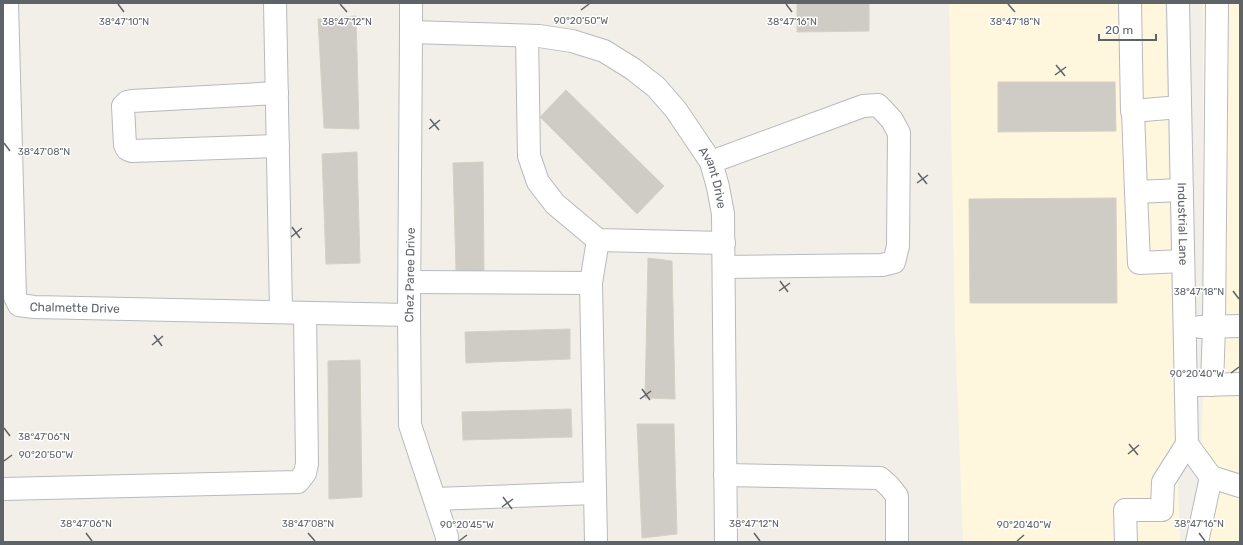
<svg xmlns="http://www.w3.org/2000/svg" width="1243" height="545" font-family="Rubik,sans-serif">
<style>
.commercial{fill:#fff6de}
.building{fill:#cfcbc5;stroke:#d7d0c4}
.lines{fill:none;stroke-linecap:round;stroke-linejoin:round}
.minor-casing{stroke:#b7babe;stroke-width:24}
.minor{stroke:#fff;stroke-width:22}
.ticks{fill:none;stroke:#5e6368;stroke-width:1.5}
.labels{text-anchor:middle;dominant-baseline:central;stroke-width:3;stroke-linejoin:round;paint-order:stroke}
.street-label{font-size:12px;fill:#5e6368;stroke:#fff}
.ticks-label{font-size:10px;text-anchor:middle;fill:#5e6368;stroke:#fff;stroke-width:3;stroke-linejoin:round;paint-order:stroke}
</style>
<rect width="100%" height="100%" fill="#f1efe7"/>
<g class="commercial">
<path d="M949 3H1165L1172 315 1180 542H963L955 332Z"/>
<path d="M1203 3H1240V542H1197L1203 399Z"/>
</g>
<g class="building">
<path d="M797 3H869V31L797 32Z"/>
<path d="M356 16 359 129 324 128 318 19Z"/>
<path d="M998 82H1115L1116 131 998 132Z"/>
<path d="M566 90 664 186 637 214 540 117Z"/>
<path d="M357 152 360 263 326 264 322 154Z"/>
<path d="M483 162 484 271H456L453 163Z"/>
<path d="M1116 198 1117 303H970L969 199Z"/>
<path d="M648 258 672 261 675 399 645 398Z"/>
<path d="M570 329V359L466 363 465 332Z"/>
<path d="M360 360 362 497 329 499 328 361Z"/>
<path d="M571 409 572 437 463 440 462 412Z"/>
<path d="M637 424H674L677 534 642 538Z"/>
</g>
<g class="lines">
<defs>
<g id="minor">
<path id="s1" d="M7 3 15 297 19 305 34 307 409 315"/>
<path d="M275 3 281 312"/>
<path d="M411 3V32L409 315 410 425 447 537V542"/>
<path d="M1130 3 1132 111 1180 107"/>
<path id="s2" d="M1178 3 1187 444"/>
<path id="s3" d="M411 32 539 36 572 41 604 51 633 69 656 87 676 110 711 162 718 187 723 214 726 542"/>
<path d="M527 36 529 156 538 182 555 204 598 240 724 243"/>
<path d="M277 93 132 101 127 102 123 106 125 145 127 149 132 151 278 146"/>
<path d="M1133 111 1136 192 1182 190"/>
<path d="M711 162 863 106 878 105 892 120 899 133 898 246 894 262 882 265 724 267"/>
<path d="M1136 192 1139 263 1183 261"/>
<path d="M410 282 591 283"/>
<path d="M1200 327 1240 326"/>
<path d="M1197 385 1240 384"/>
<path d="M1212 385 1214 327 1217 3"/>
<path d="M1187 444 1211 477 1240 486"/>
<path d="M725 475 880 478 889 486 897 496V542"/>
<path d="M3 489 298 482 305 473 307 464 305 313"/>
<path d="M435 499 594 493"/>
<path d="M596 542 591 283 598 240"/>
<path d="M1126 542 1125 510H1162L1163 482 1187 444"/>
<path d="M1197 542 1211 477"/>
</g>
</defs>
<use href="#minor" class="minor-casing"/>
<use href="#minor" class="minor"/>
</g>
<path class="ticks" d="M118 4 124 12M340 4 347 12M786 4 792 12M1008 4 1015 12M581 10 589 4M1056 65 1065 76M1055 75 1066 67M430 119 439 130M429 129 440 120M4 143 10 151M918 173 927 184M917 183 928 175M292 227 300 238M291 237 302 228M780 281 788 292M779 291 790 283M1233 291 1239 299M154 335 162 346M152 345 163 336M1231 373 1239 367M642 389 650 400M640 399 651 391M4 428 10 436M1129 444 1138 455M1128 454 1139 445M4 461 12 455M503 497 512 509M502 507 513 499M86 533 92 541M308 533 315 541M754 533 760 541M1199 533 1205 541M459 541 467 535M1017 541 1024 535"/>
<g class="labels">
<g class="street-label">
<text stroke="none"><textPath href="#s3" startOffset="367">Avant Drive</textPath></text>
<text stroke="none"><textPath href="#s2" startOffset="221">Industrial Lane</textPath></text>
<text transform="translate(410 275) rotate(-89)">Chez Paree Drive</text>
<text stroke="none"><textPath href="#s1" startOffset="359">Chalmette Drive</textPath></text>
</g>
</g>
<g class="ticks-label">
<text x="581" y="24">90°20'50"W</text>
<text x="124" y="25">38°47'10"N</text>
<text x="347" y="25">38°47'12"N</text>
<text x="792" y="25">38°47'16"N</text>
<text x="1015" y="25">38°47'18"N</text>
<text x="44" y="155">38°47'08"N</text>
<text x="1199" y="295">38°47'18"N</text>
<text x="1197" y="377">90°20'40"W</text>
<text x="44" y="440">38°47'06"N</text>
<text x="46" y="458">90°20'50"W</text>
<text x="86" y="527">38°47'06"N</text>
<text x="308" y="527">38°47'08"N</text>
<text x="754" y="527">38°47'12"N</text>
<text x="1199" y="527">38°47'16"N</text>
<text x="467" y="528">90°20'45"W</text>
<text x="1024" y="528">90°20'40"W</text>
</g>
<rect width="1243" height="545" fill="none" stroke="#5e6368" stroke-width="8"/>
<path d="M1099 34v6h57v-6" fill="none" stroke="#5e6368" stroke-width="2"/>
<text x="1105" y="34" font-size="12" fill="#5e6368" stroke="#ffffff" stroke-width="3" paint-order="stroke">20 m</text>
</svg>
